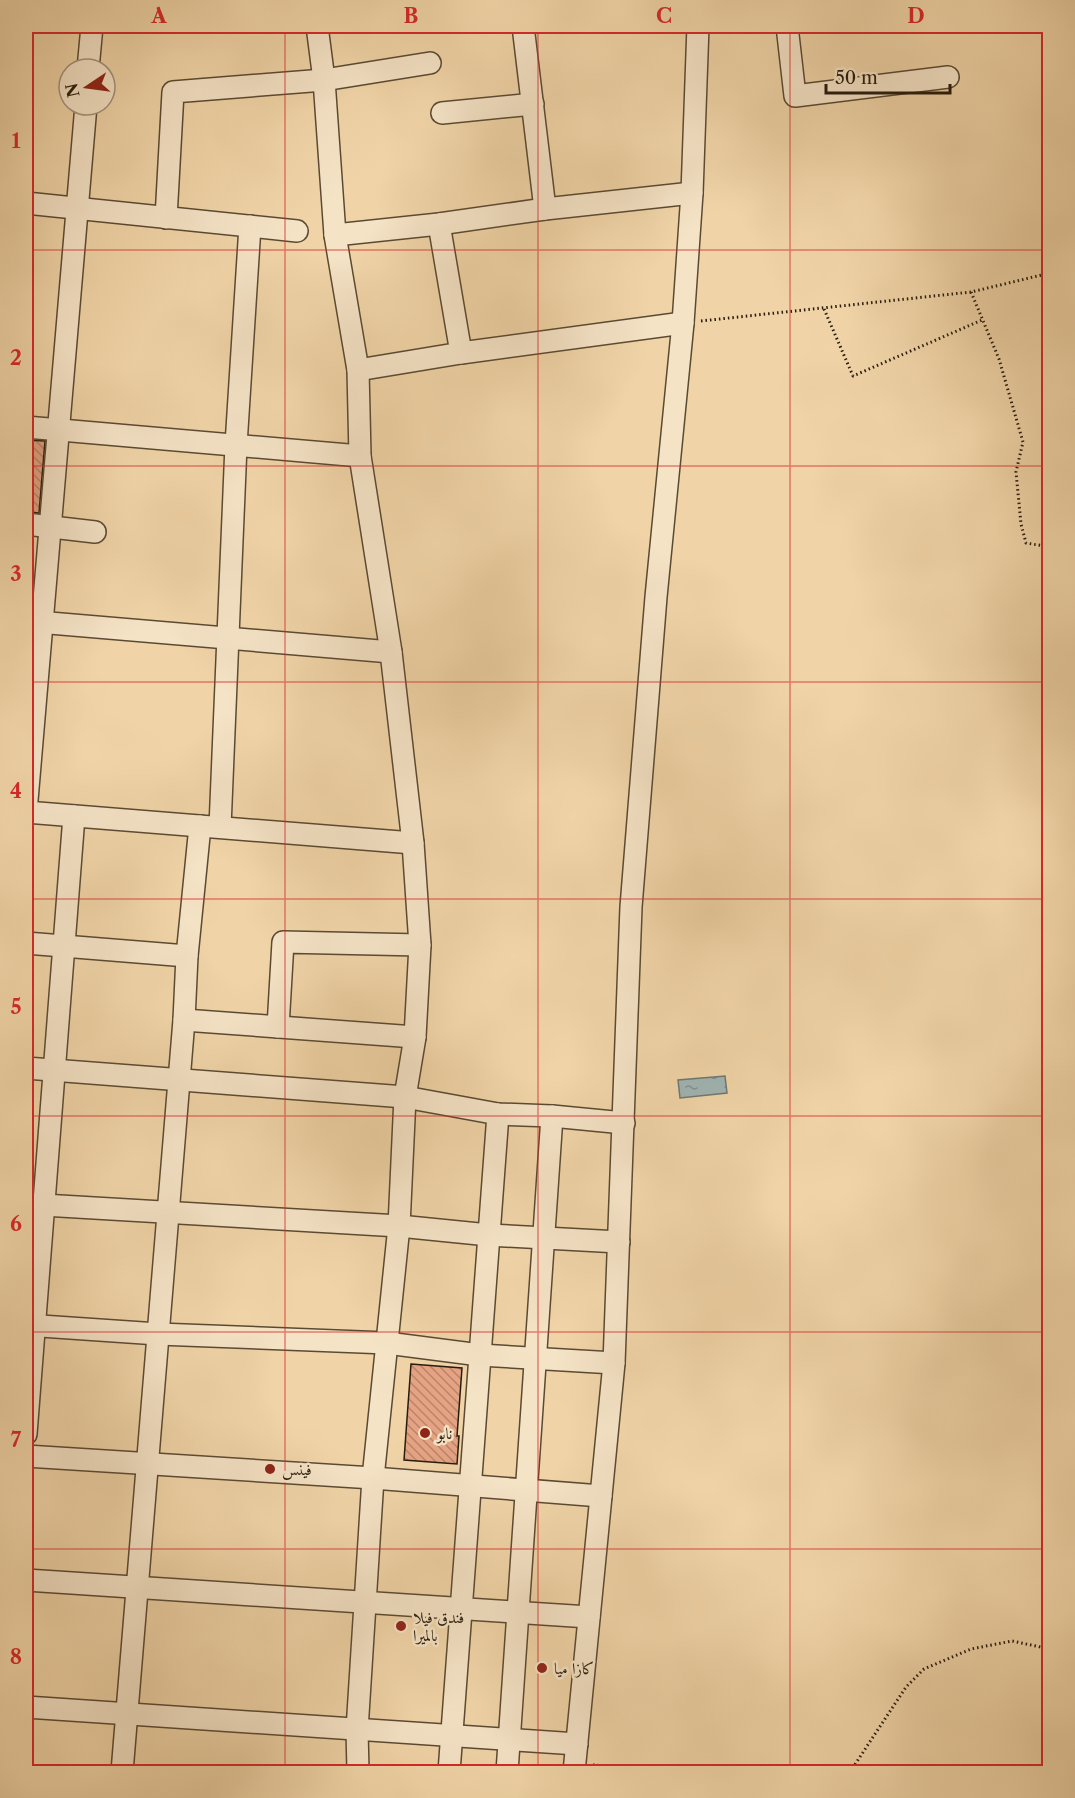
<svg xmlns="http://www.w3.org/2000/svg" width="1075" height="1798" font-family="'Libre Caslon Text',Amiri,serif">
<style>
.water{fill:url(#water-ripples);stroke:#707871;stroke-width:1.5}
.building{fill:url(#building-back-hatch);stroke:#281c0c;stroke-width:1.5}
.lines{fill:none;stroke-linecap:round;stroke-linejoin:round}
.minor-casing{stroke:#5a4a33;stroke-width:24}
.path{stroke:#281c0c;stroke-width:3;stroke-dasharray:1.5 3;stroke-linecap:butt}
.minor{stroke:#f5e3c6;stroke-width:21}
.grid{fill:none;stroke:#d62828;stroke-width:1.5;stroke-opacity:0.55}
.poi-dot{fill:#8f2418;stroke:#f5e3c6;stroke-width:2}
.labels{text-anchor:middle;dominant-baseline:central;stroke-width:5;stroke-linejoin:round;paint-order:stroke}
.poi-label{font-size:16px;fill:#281c0c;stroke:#f5e3c6;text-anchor:start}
.neatline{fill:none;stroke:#d62828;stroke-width:2}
.grid-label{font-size:20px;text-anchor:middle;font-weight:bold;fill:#d62828}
</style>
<defs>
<pattern id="water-ripples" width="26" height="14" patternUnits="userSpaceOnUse" patternTransform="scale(1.5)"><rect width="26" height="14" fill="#a0b5b4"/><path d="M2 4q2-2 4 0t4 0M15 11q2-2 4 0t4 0" fill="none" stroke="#829291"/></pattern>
<pattern id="building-back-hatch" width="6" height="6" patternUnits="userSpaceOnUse" patternTransform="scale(1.5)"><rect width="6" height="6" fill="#e5a383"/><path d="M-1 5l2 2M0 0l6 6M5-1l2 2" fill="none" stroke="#ba846a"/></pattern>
</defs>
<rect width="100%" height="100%" fill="#f0d4a7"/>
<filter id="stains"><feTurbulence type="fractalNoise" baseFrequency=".00333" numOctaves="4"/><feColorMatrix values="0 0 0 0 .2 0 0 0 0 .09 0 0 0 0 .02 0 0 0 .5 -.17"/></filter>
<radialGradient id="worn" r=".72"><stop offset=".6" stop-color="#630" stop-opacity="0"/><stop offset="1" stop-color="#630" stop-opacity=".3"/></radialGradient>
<path class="water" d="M725 1076 727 1093 680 1098 678 1080Z"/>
<g class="building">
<path d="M26 440 45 441 39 513 26 512Z"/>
<path d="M411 1364 462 1368 457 1436H459L457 1464 404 1460Z"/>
</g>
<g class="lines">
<defs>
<g id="minor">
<path d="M317 26 324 80 335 235 358 370 360 456 391 652 413 843 420 945 415 1037 405 1097 399 1226 373 1478 357 1730 358 1772"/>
<path d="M523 26 545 209"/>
<path d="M787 26 795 96 948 77"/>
<path d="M88 69 92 26"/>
<path d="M442 113 533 104"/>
<path d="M26 203 297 231"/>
<path d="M166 218 173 92 324 80 430 63"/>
<path d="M439 224 461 353"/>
<path d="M335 235 439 224 545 209 692 193"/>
<path d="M358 370 461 353 683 323"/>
<path d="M26 427 360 456"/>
<path d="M26 524 95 532"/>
<path d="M26 621 391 652"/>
<path d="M26 812 86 105"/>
<path d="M26 812 413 843"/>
<path d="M220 827 236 445 250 226"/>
<path d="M26 943 187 956"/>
<path d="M184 1020 415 1037"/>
<path d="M278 1027 283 942 420 945"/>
<path d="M26 1068 405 1097 498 1114 552 1116 624 1123"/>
<path d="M26 1204 399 1226 489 1235 619 1242"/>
<path d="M26 1325 158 1334 387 1343 480 1355 614 1363"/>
<path d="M26 1434 74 816"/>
<path d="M26 1456 373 1478 601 1496"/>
<path d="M26 1580 589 1617"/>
<path d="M26 1707 577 1744"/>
<path d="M122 1772 184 1020 187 956 200 826"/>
<path d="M449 1772 498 1114"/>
<path d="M507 1772 552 1116"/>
<path d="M574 1772 614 1363 631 907 656 597 683 323 692 193 698 26"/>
</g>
</defs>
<use href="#minor" class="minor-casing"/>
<g class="path">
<path d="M971 292 999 359 1023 442 1016 472 1021 524 1026 543 1050 547"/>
<path d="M824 309 853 376 982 320"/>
<path d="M701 321 971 292 1050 273"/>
<path d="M593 1765 699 1772"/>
<path d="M850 1772 906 1687 924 1669 971 1649 1012 1641 1050 1649"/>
</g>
<use href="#minor" class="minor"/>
</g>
<path class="grid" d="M285 26V1772M538 26V1772M790 26V1772M26 250H1050M26 466H1050M26 682H1050M26 899H1050M26 1116H1050M26 1332H1050M26 1549H1050"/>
<g class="poi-dot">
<circle cx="425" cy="1433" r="6"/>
<circle cx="270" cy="1469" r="6"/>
<circle cx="401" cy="1626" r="6"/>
<circle cx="542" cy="1668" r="6"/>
</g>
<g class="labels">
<g class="poi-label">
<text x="437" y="1433">نابو</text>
<text x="282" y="1469">فينس</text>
<text x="413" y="1617">فندق فيلا<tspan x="413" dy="18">بالميرا</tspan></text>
<text x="554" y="1668">كازا ميا</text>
</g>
</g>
<rect width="1075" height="1798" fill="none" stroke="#f0d4a7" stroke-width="66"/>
<g transform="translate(87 87) rotate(257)"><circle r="28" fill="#f5e3c6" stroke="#a3937c" stroke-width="1.5"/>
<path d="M0-4.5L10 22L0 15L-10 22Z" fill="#8f2418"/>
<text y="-9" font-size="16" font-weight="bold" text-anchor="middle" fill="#281c0c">N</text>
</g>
<path d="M826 84v9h124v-9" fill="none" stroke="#281c0c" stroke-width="3"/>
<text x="835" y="84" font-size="18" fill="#281c0c" stroke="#f5e3c6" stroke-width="4.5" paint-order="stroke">50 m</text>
<rect x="33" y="33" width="1009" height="1732" class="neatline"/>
<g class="grid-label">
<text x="159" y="23">A</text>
<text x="411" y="23">B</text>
<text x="664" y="23">C</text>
<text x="916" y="23">D</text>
<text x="16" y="148">1</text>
<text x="16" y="365">2</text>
<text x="16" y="581">3</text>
<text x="16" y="798">4</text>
<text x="16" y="1014">5</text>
<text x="16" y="1231">6</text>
<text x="16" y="1447">7</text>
<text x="16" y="1664">8</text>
</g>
<rect width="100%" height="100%" filter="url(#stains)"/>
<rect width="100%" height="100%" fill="url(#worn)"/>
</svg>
